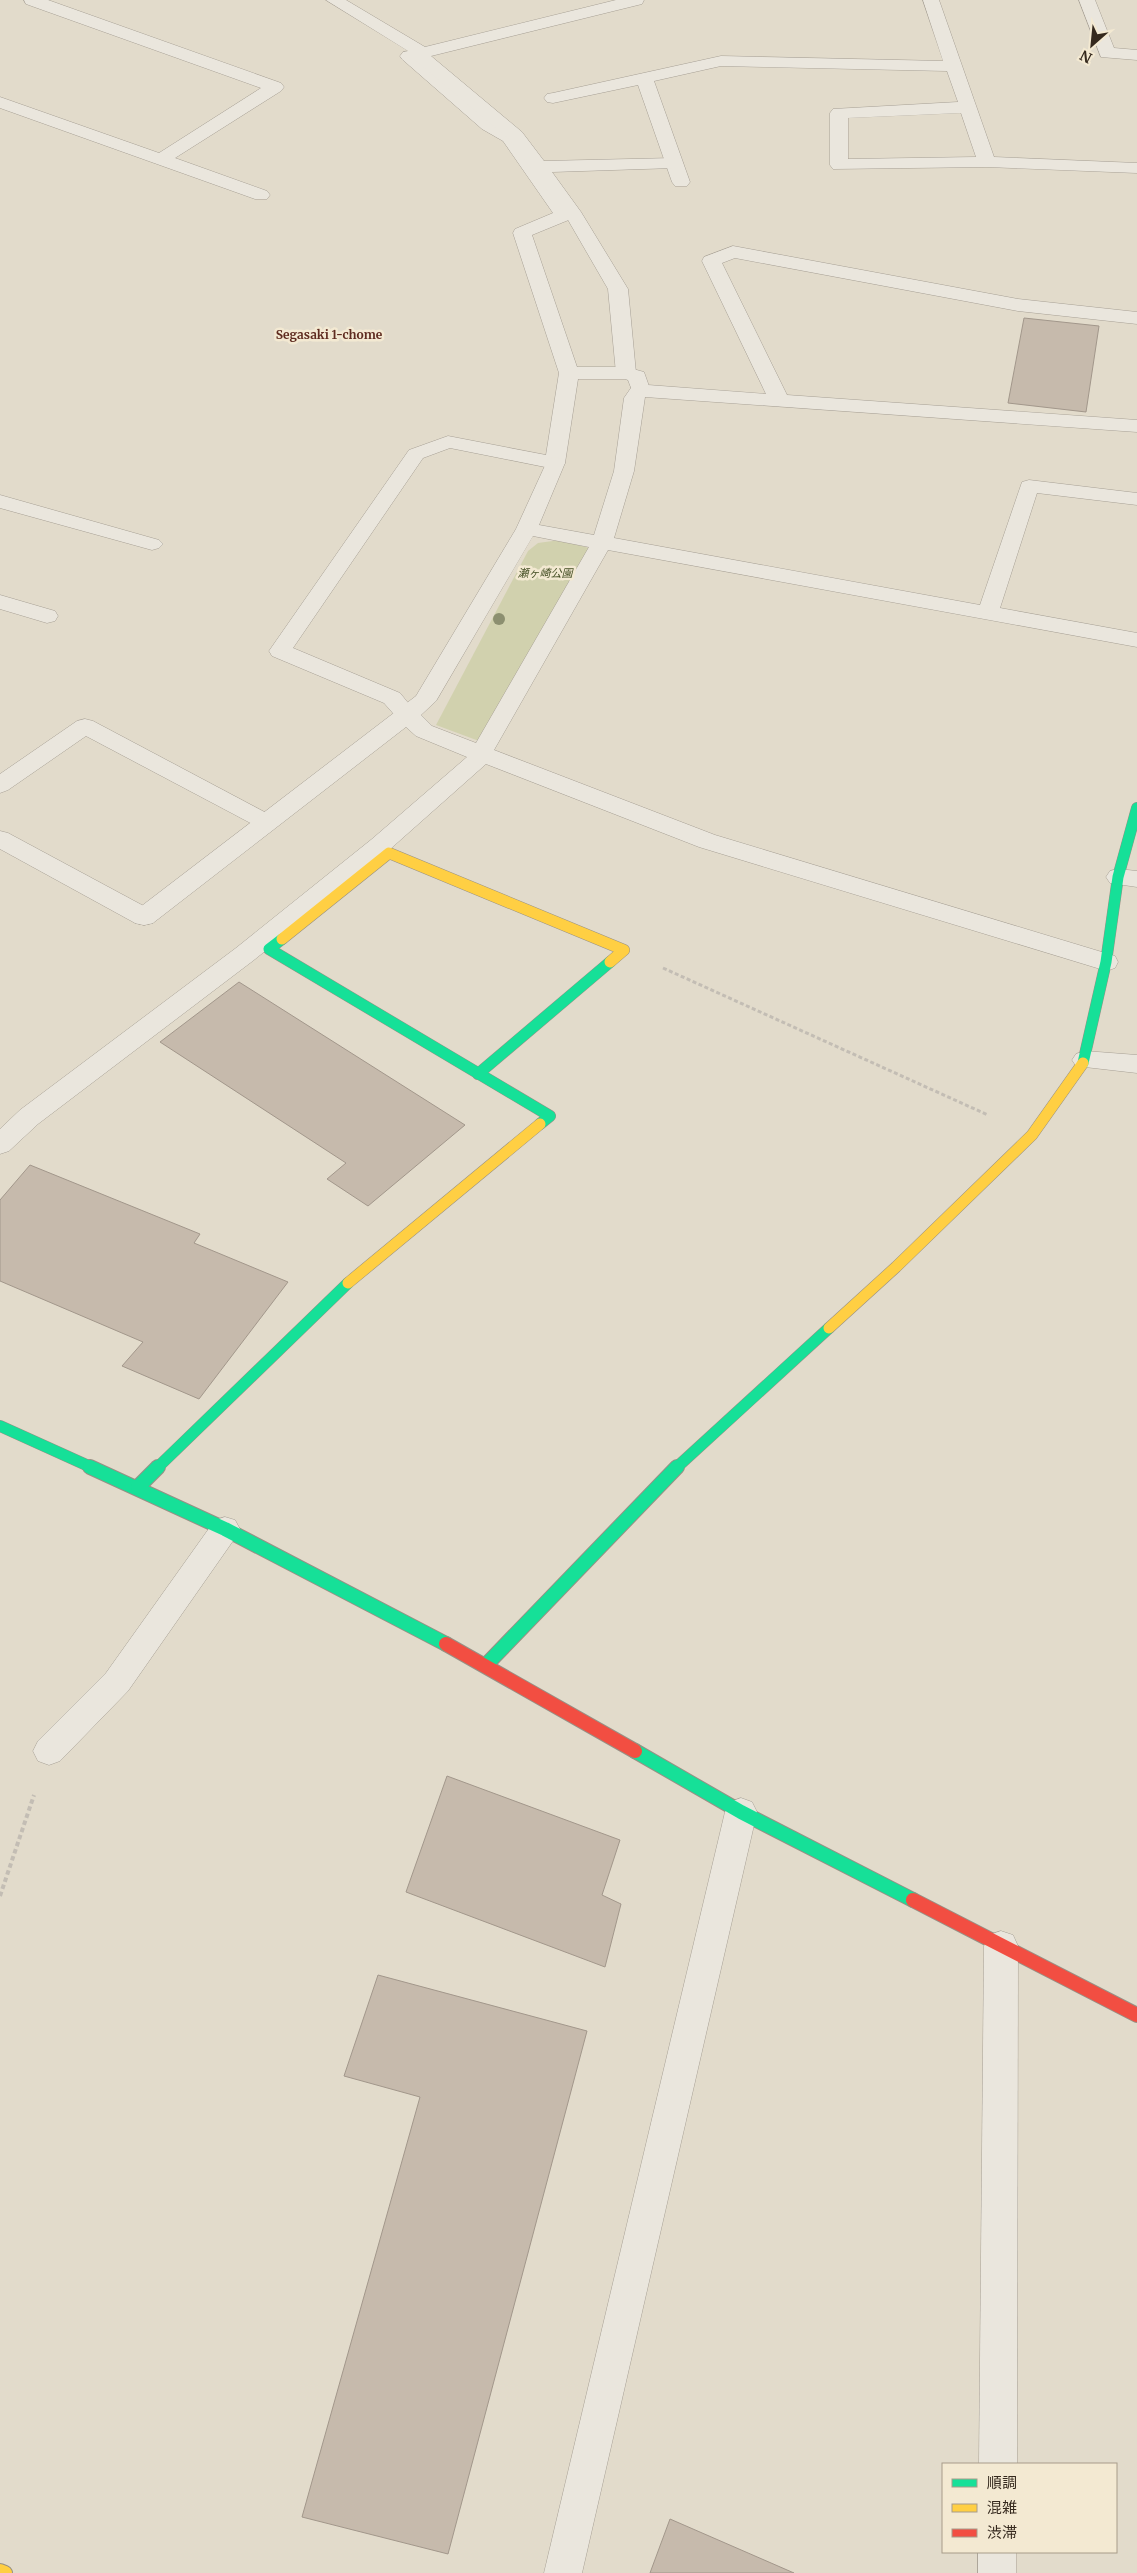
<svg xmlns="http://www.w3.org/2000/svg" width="1137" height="2573" font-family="Merriweather,'Noto Sans JP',serif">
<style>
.green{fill:#d1d1ae}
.building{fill:#c6baac;stroke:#a2978b}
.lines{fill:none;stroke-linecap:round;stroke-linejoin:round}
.lane-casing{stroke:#a7a095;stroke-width:1}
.street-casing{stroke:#a7a095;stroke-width:1}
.fast-far1-casing{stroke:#979085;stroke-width:12}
.fast-casing{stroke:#979085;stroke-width:16}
.slow-far1-casing{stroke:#979085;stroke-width:12}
.slow-casing{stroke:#979085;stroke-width:16}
.jam-casing{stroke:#979085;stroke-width:16}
.path-far1{stroke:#c3bdb4;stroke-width:3;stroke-dasharray:4 2.5;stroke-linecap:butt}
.path{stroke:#c3bdb4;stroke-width:4;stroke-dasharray:4.5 3;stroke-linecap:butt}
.lane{fill:#eae6dd;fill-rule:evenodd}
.street{fill:#eae6dd;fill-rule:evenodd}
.fast-far1{stroke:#16e098;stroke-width:11}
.fast{stroke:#16e098;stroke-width:14}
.slow-far1{stroke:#ffcf43;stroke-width:11}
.slow{stroke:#ffcf43;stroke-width:14}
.jam{stroke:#f24e42;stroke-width:14}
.tree{fill:#8c8f70}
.labels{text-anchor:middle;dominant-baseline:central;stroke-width:5;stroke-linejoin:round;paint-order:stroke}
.far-park-label{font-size:11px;font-style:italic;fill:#465026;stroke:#f3e9d2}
.far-neighbourhood-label{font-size:12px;font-weight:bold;fill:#5f2c20;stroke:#f3e9d2}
</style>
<rect width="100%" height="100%" fill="#e2dbcb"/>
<path class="green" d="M560 540 589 548 479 741 436 725 528 551 538 543Z"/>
<g class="building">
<path d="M1024 318 1099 326 1086 412 1008 403Z"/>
<path d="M239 982 465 1125 368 1206 327 1179 346 1163 160 1042Z"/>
<path d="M30 1165 200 1234 194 1243 288 1282 199 1399 122 1366 143 1342 0 1281V1200Z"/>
<path d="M447 1776 620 1840 602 1895 621 1904 605 1967 406 1892Z"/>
<path d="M378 1975 587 2031 448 2554 302 2517 420 2097 344 2076Z"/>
<path d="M670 2519 794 2573H650Z"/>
</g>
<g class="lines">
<defs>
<g id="lane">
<path d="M923 0H939L994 157 1137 163V173L987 167 833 169 830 165V113L833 109 958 102 947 71 721 66 654 81 690 182 687 186H675L672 182 638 85 553 103 547 102 544 98 547 94 553 93 721 56 943 61ZM961 113 976 157 848 159V118Z"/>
<path d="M1079 0H1095L1114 48 1137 50V60L1101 57Z"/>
<path d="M409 51 415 52 494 121 515 133 573 215 571 219 532 235 577 367H626L644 372 650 389 647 393H633L628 380 625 379H578L565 463 562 467 555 469 450 448 423 458 293 648 400 693 418 715 415 720 407 722 399 720 384 703 272 656 269 651 409 450 448 436 546 455 559 373 513 233 515 229 553 213 503 141 482 129 403 60 400 56 403 52Z"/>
<path d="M0 595 55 611 58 616 55 621 47 623 0 609Z"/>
<path d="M85 719 93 721 274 817 278 822 274 827 266 830 258 827 86 736 8 790 0 793V774L77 721Z"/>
<path d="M0 831 8 833 153 911 156 917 153 923 144 925 135 923 0 849Z"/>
<path d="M1118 869 1137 871V887L1110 883 1106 877 1110 871Z"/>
<path d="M225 1517 235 1520 240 1529 235 1538 128 1691 60 1761 49 1765 38 1761 33 1751 38 1741 106 1673 215 1520Z"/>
</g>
<g id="street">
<path d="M24 0H48L281 83 284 87 281 91 175 158 267 191 270 195 267 199H255L0 108V97L159 153 261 88 26 4Z"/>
<path d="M326 0H346L425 47 616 0H644L642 4 431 56 522 132 544 161 674 158 680 159 683 163 680 167 674 168 552 172 581 212 628 289 636 373 633 377H619L616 373 608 289 564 213 510 140 415 60H403L400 56 408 51Z"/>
<path d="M733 246 1018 299 1137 312V324L1018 311 735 258 722 263 787 395 1137 420V432L645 397 634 471 614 538 980 605 1022 482 1029 480 1137 493V505L1037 493 1000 608 1137 633V647L608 550 494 750 715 835 1115 956 1118 962 1115 968 1106 971 1097 968 699 847 486 764 388 851 254 960 38 1124 9 1151 0 1154V1129L20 1110 236 948 372 839 467 757 416 736 406 727 153 923 144 925 135 923 132 917 135 911 416 696 516 529 548 459 555 457 562 459 565 463 539 525 594 535 614 471 624 398 633 385 640 383 648 385 766 394 702 261 704 257ZM533 536 589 547 476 743 432 726 421 715 436 701Z"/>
<path d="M0 495 159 540 163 544 159 548 152 550 0 508Z"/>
<path d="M1085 1051 1137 1055V1073L1076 1066 1072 1060 1076 1054Z"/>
<path d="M741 1798 752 1802 757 1812 582 2573H544L725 1812 730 1802Z"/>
<path d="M1001 1931 1013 1935 1018 1946 1017 2464H979L984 1946 989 1935Z"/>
<rect x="978" y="2552" width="38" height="21"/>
</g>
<g id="fast-far1">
<path d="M282 939 269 949 550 1116 540 1124"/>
<path d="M1083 1063 1106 962 1118 877 1137 808"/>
<path d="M478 1074 610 962"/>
<path d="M0 1426 93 1468"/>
<path d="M157 1468 348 1283"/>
<path d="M676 1468 829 1328"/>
</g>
<g id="fast">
<path d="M90 1467 225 1529 446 1644"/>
<path d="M138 1487 158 1467"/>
<path d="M486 1665 677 1467"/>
<path d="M635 1751 741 1812 913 1900"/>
</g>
<g id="slow-far1">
<path d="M282 939 389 853 624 950 610 962"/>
<path d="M348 1283 540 1124"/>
<path d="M829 1328 896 1267 1032 1135 1083 1063"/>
</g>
<path id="slow" d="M0 2571 5 2573"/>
<g id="jam">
<path d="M446 1644 635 1751"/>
<path d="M913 1900 1137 2015"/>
</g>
</defs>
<use href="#lane" class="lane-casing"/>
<use href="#street" class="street-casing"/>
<use href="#fast-far1" class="fast-far1-casing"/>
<use href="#fast" class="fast-casing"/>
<use href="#slow-far1" class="slow-far1-casing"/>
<use href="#slow" class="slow-casing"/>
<use href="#jam" class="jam-casing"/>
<path class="path-far1" d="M663 968 988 1115"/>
<path class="path" d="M0 1896 34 1795"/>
<use href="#lane" class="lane"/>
<use href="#street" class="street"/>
<use href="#fast-far1" class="fast-far1"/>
<use href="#fast" class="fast"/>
<use href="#slow-far1" class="slow-far1"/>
<use href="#slow" class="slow"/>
<use href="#jam" class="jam"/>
</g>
<circle class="tree" cx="499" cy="619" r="6"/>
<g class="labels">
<g class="far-park-label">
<text x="545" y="573">瀬ヶ崎公園</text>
</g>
<g class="far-neighbourhood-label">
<text x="329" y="334">Segasaki 1-chome</text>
</g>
</g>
<rect x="942" y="2463" width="175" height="90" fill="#f3e9d2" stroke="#a79c8a"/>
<rect x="952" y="2479" width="25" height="8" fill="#16e098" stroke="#a79c8a"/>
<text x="987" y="2488" font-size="15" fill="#35291e">順調</text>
<rect x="952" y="2504" width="25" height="8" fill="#ffcf43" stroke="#a79c8a"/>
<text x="987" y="2513" font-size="15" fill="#35291e">混雑</text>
<rect x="952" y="2529" width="25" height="8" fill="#f24e42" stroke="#a79c8a"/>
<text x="987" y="2538" font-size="15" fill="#35291e">渋滞</text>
<g transform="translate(1092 45) rotate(207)" stroke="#f3e9d2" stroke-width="4" paint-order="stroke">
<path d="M0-4L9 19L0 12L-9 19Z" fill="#35291e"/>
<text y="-8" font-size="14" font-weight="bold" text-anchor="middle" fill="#35291e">N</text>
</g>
</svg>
